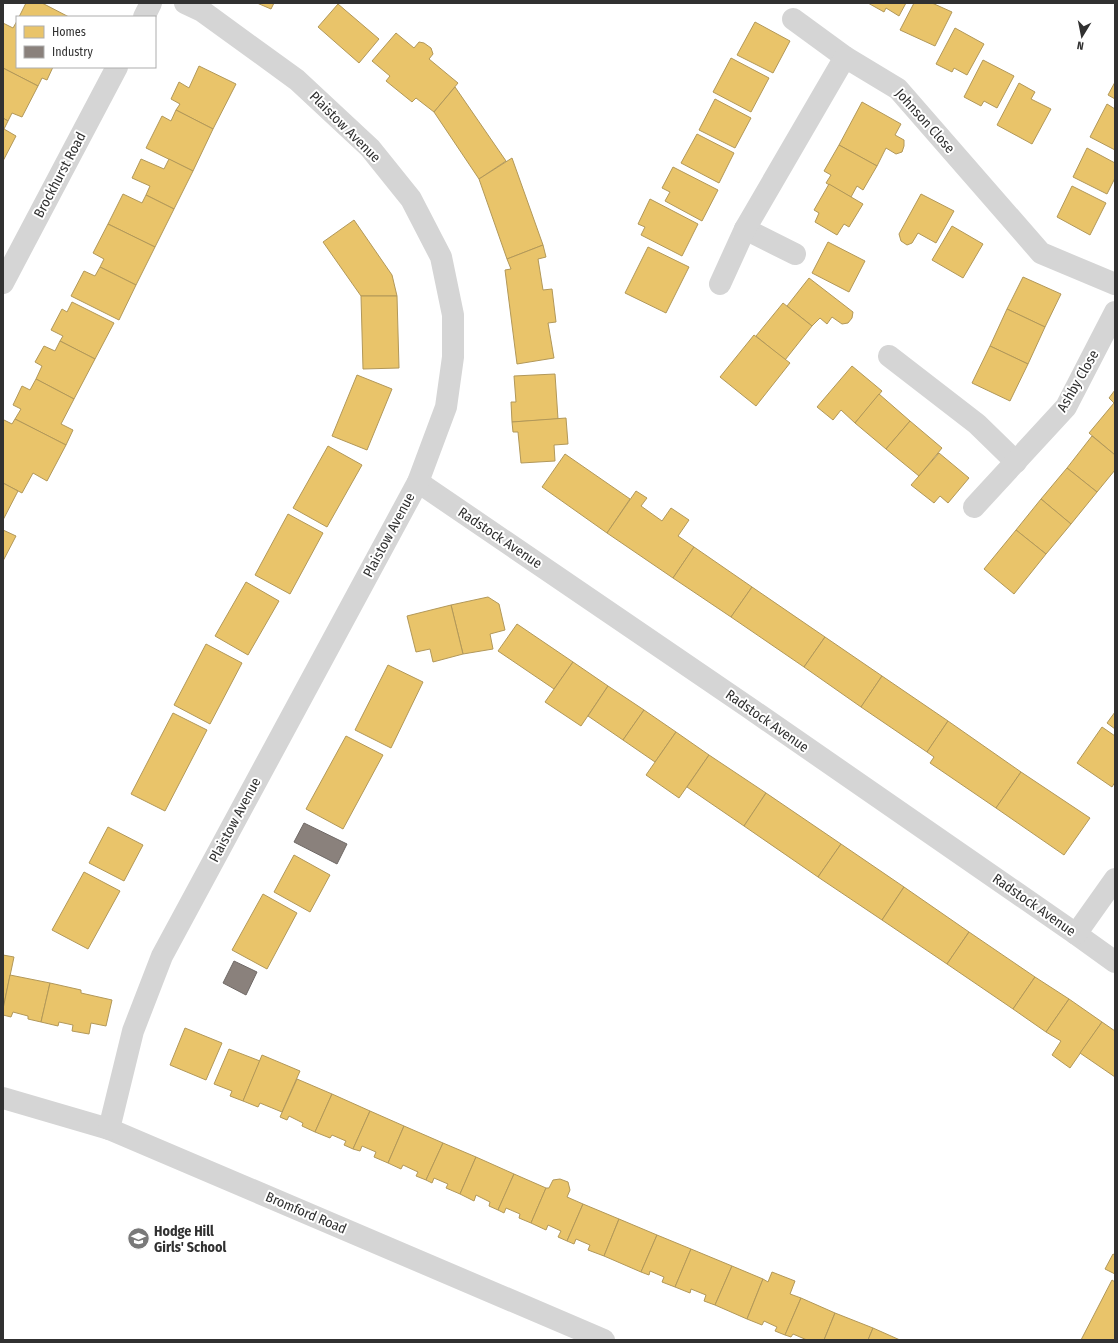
<svg xmlns="http://www.w3.org/2000/svg" width="1118" height="1343" font-family="'Fira Sans Condensed',sans-serif">
<style>
.homes{fill:#e9c46a;stroke:#b29859}
.industry{fill:#8a817c;stroke:#6f6966}
.lines{fill:none;stroke-linecap:round;stroke-linejoin:round}
.minor{stroke:#d5d5d5;stroke-width:22}
.labels{text-anchor:middle;dominant-baseline:central;stroke-width:4;stroke-linejoin:round;paint-order:stroke}
.street-label{font-size:14px;fill:#313131;stroke:#fff}
.poi-label{font-size:14px;font-weight:bold;fill:#313131;stroke:#fff;text-anchor:start}
</style>
<rect width="100%" height="100%" fill="#fff"/>
<g class="homes">
<path d="M26 3H42L69 17H19Z"/>
<path d="M257 3H274L271 9Z"/>
<path d="M868 3H906L899 16 886 8 884 12Z"/>
<path d="M914 3H932L952 12 935 46 900 30Z"/>
<path d="M338 4 379 39 359 63 318 27Z"/>
<path d="M17 21V67H53L47 80 42 78 38 86 3 68V23L13 28Z"/>
<path d="M755 22 790 41 773 73 737 55Z"/>
<path d="M955 28 984 44 967 75 954 68 952 72 936 64Z"/>
<path d="M396 33 414 48 419 42 424 43 431 48 433 54 429 59 458 83 434 112 416 98 412 102 386 81 390 76 372 61Z"/>
<path d="M731 58 769 78 751 112 713 92Z"/>
<path d="M983 60 1014 76 997 108 984 101 981 106 964 97Z"/>
<path d="M199 66 236 84 213 129 176 110 180 104 171 99 179 82 189 88Z"/>
<path d="M3 68 38 86 22 117 12 113 8 121 3 118Z"/>
<path d="M1115 82V99L1108 95Z"/>
<path d="M1019 83 1035 92 1031 99 1051 109 1032 144 997 125Z"/>
<path d="M455 87 506 161 479 179 434 112Z"/>
<path d="M715 99 751 118 735 148 699 130Z"/>
<path d="M862 102 901 124 895 135 904 140V146L902 152 896 154 886 148 877 166 839 145Z"/>
<path d="M1107 104 1115 109V150L1090 137Z"/>
<path d="M176 110 213 129 193 171 146 148 162 116 171 121Z"/>
<path d="M3 118 8 121 4 129 16 136 3 161Z"/>
<path d="M697 134 734 153 719 183 681 163Z"/>
<path d="M839 145 877 166 863 190 857 186 851 197 826 183 831 175 824 171Z"/>
<path d="M1087 148 1115 163V178L1107 194 1073 177Z"/>
<path d="M512 158 543 245 507 259 479 179Z"/>
<path d="M141 159 164 169 169 159 193 171 174 209 146 195 150 186 132 178Z"/>
<path d="M673 167 718 190 702 221 665 201 670 192 662 188Z"/>
<path d="M829 184 863 204 849 227 844 224 837 235 815 222 819 213 814 210Z"/>
<path d="M1072 186 1106 203 1090 235 1057 217Z"/>
<path d="M123 194 142 203 146 195 174 209 155 247 108 224Z"/>
<path d="M921 194 954 211 936 243 918 233 912 243 907 245 901 241 899 234Z"/>
<path d="M650 199 698 224 682 256 641 235 645 227 638 224Z"/>
<path d="M354 220 392 275 397 296H361L323 242Z"/>
<path d="M108 224 155 247 136 285 100 267 104 259 93 253Z"/>
<path d="M952 226 983 244 963 278 932 260Z"/>
<path d="M828 242 865 261 849 292 812 273Z"/>
<path d="M543 245 546 257 538 259 543 290 552 289 556 322 548 323 554 358 517 364 505 270 511 269 507 259Z"/>
<path d="M648 247 689 267 666 313 625 293Z"/>
<path d="M100 267 136 285 119 320 71 296 84 271 95 276Z"/>
<path d="M1023 277 1061 294 1045 327 1007 309Z"/>
<path d="M809 278 853 312 852 318 848 323 842 324 832 317 827 324 820 318 812 326 787 306Z"/>
<path d="M361 296H397L399 368 363 369Z"/>
<path d="M72 302 114 323 95 359 60 341 63 336 51 330 62 309 67 312Z"/>
<path d="M783 303 812 326 785 360 756 336Z"/>
<path d="M1007 309 1045 327 1028 364 990 346Z"/>
<path d="M754 335 790 363 756 406 720 377Z"/>
<path d="M60 341 95 359 74 399 36 379 42 366 35 362 44 346 55 351Z"/>
<path d="M990 346 1028 364 1010 401 972 383Z"/>
<path d="M852 366 882 391 855 423 841 410 833 420 817 407Z"/>
<path d="M555 374 558 419 512 422 511 402H516L514 376Z"/>
<path d="M357 375 392 389 367 450 332 436Z"/>
<path d="M36 379 74 399 61 424 73 430 66 445 15 419 21 409 13 405 22 386 30 390Z"/>
<path d="M1115 390V404L1109 398Z"/>
<path d="M879 394 910 421 886 449 855 423Z"/>
<path d="M1114 403 1115 404V455L1089 433Z"/>
<path d="M566 418 568 444 554 445 555 461 521 463 518 432H513L512 422Z"/>
<path d="M15 419 66 445 47 481 33 473 22 493 3 483V421L4 420 12 424Z"/>
<path d="M910 421 942 448 919 476 886 449Z"/>
<path d="M1092 436 1115 455V470L1097 492 1067 468Z"/>
<path d="M328 446 362 465 327 527 293 508Z"/>
<path d="M939 453 969 478 948 503 940 496 934 503 911 485Z"/>
<path d="M565 454 630 499 607 533 542 487Z"/>
<path d="M1067 468 1097 492 1071 524 1041 499Z"/>
<path d="M3 483 18 491 3 520Z"/>
<path d="M636 491 647 498 641 506 662 521 671 508 689 520 678 536 694 547 673 578 607 533Z"/>
<path d="M1041 499 1071 524 1046 554 1016 530Z"/>
<path d="M288 514 323 533 290 594 255 575Z"/>
<path d="M3 530 16 536 3 561Z"/>
<path d="M1016 530 1046 554 1014 594 984 569Z"/>
<path d="M694 547 752 587 731 617 673 578Z"/>
<path d="M246 582 279 601 248 655 215 636Z"/>
<path d="M752 587 825 637 804 667 731 617Z"/>
<path d="M488 597 499 604 505 630 490 634 493 649 463 654 451 605Z"/>
<path d="M451 605 463 654 433 662 430 649 416 652 407 616Z"/>
<path d="M517 624 573 662 554 689 498 651Z"/>
<path d="M825 637 882 676 861 707 804 667Z"/>
<path d="M206 644 242 663 210 724 174 705Z"/>
<path d="M573 662 608 686 581 726 545 702Z"/>
<path d="M388 665 423 682 391 748 355 730Z"/>
<path d="M882 676 948 721 927 752 861 707Z"/>
<path d="M608 686 644 710 623 740 588 716Z"/>
<path d="M644 710 676 732 655 762 623 740Z"/>
<path d="M1115 712V729L1107 723Z"/>
<path d="M173 713 207 730 165 811 131 794Z"/>
<path d="M948 721 1021 772 996 808 930 763 934 757 927 752Z"/>
<path d="M1102 727 1115 736V782L1112 787 1077 763Z"/>
<path d="M676 732 709 755 679 798 646 775Z"/>
<path d="M346 736 383 755 343 829 306 809Z"/>
<path d="M709 755 766 793 744 826 687 787Z"/>
<path d="M1021 772 1090 818 1064 855 996 808Z"/>
<path d="M766 793 841 844 818 877 744 826Z"/>
<path d="M108 827 143 845 124 881 89 863Z"/>
<path d="M841 844 904 887 882 920 818 877Z"/>
<path d="M294 855 330 875 310 912 274 892Z"/>
<path d="M84 872 120 891 88 949 52 930Z"/>
<path d="M904 887 969 932 947 964 882 920Z"/>
<path d="M263 894 297 913 267 969 232 950Z"/>
<path d="M969 932 1035 977 1013 1009 947 964Z"/>
<path d="M3 955 14 957 3 1009Z"/>
<path d="M10 975 50 983 41 1022 28 1019V1016L13 1012 11 1017 3 1015V1009Z"/>
<path d="M1035 977 1069 999 1046 1032 1013 1009Z"/>
<path d="M50 983 81 990V993L112 1000 106 1026 91 1023 89 1034 72 1031 73 1025 59 1022 58 1026 41 1022Z"/>
<path d="M1069 999 1102 1022 1070 1068 1052 1055 1061 1041 1046 1032Z"/>
<path d="M1102 1022 1115 1031V1077L1080 1053Z"/>
<path d="M185 1028 222 1043 206 1080 170 1065Z"/>
<path d="M229 1049 260 1061 243 1101 230 1096 232 1091 214 1084Z"/>
<path d="M262 1055 300 1071 282 1112 260 1103 258 1107 243 1101Z"/>
<path d="M297 1079 332 1094 315 1132 302 1126 303 1123 289 1116 287 1120 280 1117Z"/>
<path d="M332 1094 370 1111 353 1149 344 1145 346 1141 332 1135 330 1138 315 1132Z"/>
<path d="M370 1111 404 1126 388 1163 374 1157 376 1152 362 1146 360 1151 353 1149Z"/>
<path d="M404 1126 443 1143 426 1180 416 1176 418 1172 403 1165 401 1169 388 1163Z"/>
<path d="M443 1143 476 1157 460 1194 446 1188 448 1184 434 1178 432 1183 426 1180Z"/>
<path d="M476 1157 514 1174 498 1210 489 1206 490 1202 476 1195 474 1201 460 1194Z"/>
<path d="M514 1174 546 1188 531 1223 519 1218 520 1214 506 1208 504 1213 498 1210Z"/>
<path d="M560 1179 568 1182 570 1190 567 1197 583 1204 567 1241 558 1237 561 1231 548 1225 546 1230 531 1223 546 1188H549L553 1180Z"/>
<path d="M583 1204 619 1219 604 1256 588 1250 590 1245 576 1239 574 1244 567 1241Z"/>
<path d="M619 1219 657 1235 641 1272 604 1256Z"/>
<path d="M657 1235 691 1249 675 1287 662 1282 664 1277 650 1271 649 1275 641 1272Z"/>
<path d="M691 1249 732 1266 715 1305 704 1301 706 1295 691 1289 690 1293 675 1287Z"/>
<path d="M1113 1254 1115 1255V1274L1105 1269Z"/>
<path d="M732 1266 763 1279 747 1319 715 1305Z"/>
<path d="M772 1272 795 1281 790 1294 801 1298 785 1335 775 1331 777 1327 764 1321 762 1325 747 1319 763 1279 768 1282Z"/>
<path d="M1112 1280 1115 1282V1340H1081Z"/>
<path d="M801 1298 835 1313 824 1340H807L793 1334 791 1337 785 1335Z"/>
<path d="M835 1313 873 1328 868 1340H824Z"/>
<path d="M873 1328 900 1340H868Z"/>
</g>
<g class="industry">
<path d="M304 823 347 844 337 864 294 842Z"/>
<path d="M234 961 257 972 246 995 223 983Z"/>
</g>
<g class="lines">
<g class="minor">
<path d="M144 17 151 3"/>
<path d="M793 19 845 57"/>
<path d="M745 229 795 254"/>
<path d="M3 283 117 67"/>
<path d="M720 284 745 229 845 57 898 89 1041 253 1115 284"/>
<path d="M889 356 977 424 1016 462"/>
<path d="M418 482 748 707 1076 934 1115 962"/>
<path d="M974 507 1066 407 1115 312"/>
<path d="M1076 934 1115 879"/>
<path d="M3 1098 109 1129 604 1340"/>
<path d="M109 1129 133 1031 162 956 418 482 446 407 453 357V315L441 257 411 199 370 148 297 80 202 11 185 3"/>
</g>
</g>
<defs>
<symbol id="school-disc" viewBox="-11 -11 22 22"><circle r="9.5" fill="#797979" stroke="#fff"/><path d="M0-5L7-2L0 1L-7-2ZM-4 1L0 2.5L4 1V4Q0 6-4 4Z" fill="#fff"/></symbol>
</defs>
<g fill-rule="evenodd">
<use href="#school-disc" x="126" y="1226" width="25" height="25"/>
</g>
<g class="labels">
<g class="street-label">
<text transform="translate(925 121) rotate(48)">Johnson Close</text>
<text transform="translate(345 127) rotate(45)">Plaistow Avenue</text>
<text transform="translate(60 175) rotate(-62)">Brockhurst Road</text>
<text transform="translate(1078 381) rotate(-60)">Ashby Close</text>
<text transform="translate(389 535) rotate(-62)">Plaistow Avenue</text>
<text transform="translate(500 538) rotate(34)">Radstock Avenue</text>
<text transform="translate(767 721) rotate(35)">Radstock Avenue</text>
<text transform="translate(235 820) rotate(-62)">Plaistow Avenue</text>
<text transform="translate(1034 905) rotate(35)">Radstock Avenue</text>
<text transform="translate(306 1213) rotate(23)">Bromford Road</text>
</g>
<g class="poi-label">
<text x="154" y="1231">Hodge Hill<tspan x="154" dy="16">Girls' School</tspan></text>
</g>
</g>
<rect width="1118" height="1343" fill="none" stroke="#313131" stroke-width="8"/>
<rect x="16" y="16" width="140" height="52" fill="#ffffff" stroke="#adadad"/>
<rect x="24" y="26" width="20" height="12" fill="#e9c46a" stroke="#adadad"/>
<text x="52" y="36" font-size="12" fill="#313131">Homes</text>
<rect x="24" y="46" width="20" height="12" fill="#8a817c" stroke="#adadad"/>
<text x="52" y="56" font-size="12" fill="#313131">Industry</text>
<g transform="translate(1082 36) rotate(190)" stroke="#ffffff" stroke-width="3" paint-order="stroke">
<path d="M0-3L7 15L0 10L-7 15Z" fill="#313131"/>
<text y="-6" font-size="11" font-weight="bold" text-anchor="middle" fill="#313131">N</text>
</g>
</svg>
